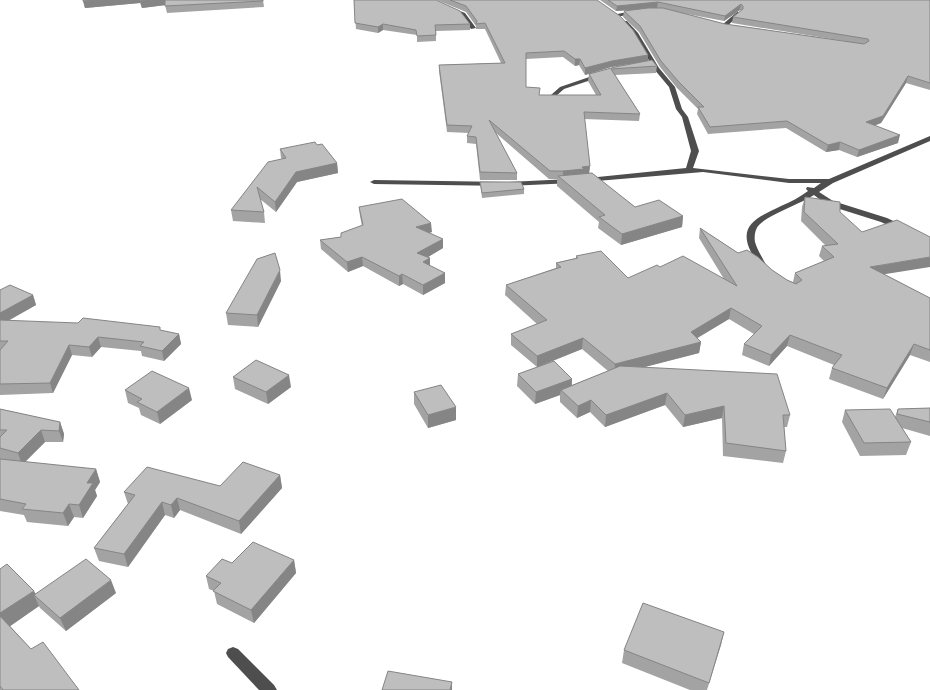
<svg xmlns="http://www.w3.org/2000/svg" width="930" height="690" font-family="'Roboto Condensed',sans-serif">
<style>
.lines{fill:none;stroke-linecap:round;stroke-linejoin:round}
.minor{fill:#4e4e4e;fill-rule:evenodd}
.wall{fill:#a3a3a3;fill-rule:evenodd}
.shaded-wall{fill:#858585}
.building{fill:#bebebe;stroke:#858585}
</style>
<rect width="100%" height="100%" fill="#fff"/>
<g class="lines">
<g class="minor">
<path d="M427 0H433L465 13 476 28 471 29 461 15Z"/>
<path d="M636 10 639 12 638 13 616 17 613 15Z"/>
<path d="M737 12 742 13 726 27H722V25Z"/>
<path d="M623 21H627L638 33 659 68 675 87 682 109 688 117 699 151 693 168 789 179H829L930 136V141L833 183 819 192 833 201 887 218 904 226 905 228 904 230H898L881 222 827 205 814 195C800 204 768 215 759 225 755 229 754 236 755 242 757 250 764 260 767 267L763 270C757 268 754 258 751 252 737 224 759 217 781 206 791 202 800 197 808 191L806 189 807 187 814 188 821 183H789L703 172 585 182 584 180 588 178 686 168 691 151 682 117 676 109 669 87 654 69 634 35 623 23Z"/>
<path d="M601 73 604 75 603 76 564 89 556 96 551 95 560 87Z"/>
<path d="M570 179 574 181 573 183 508 186 374 184 370 182 374 180 508 182Z"/>
<path d="M233 647 238 649 274 685 277 690H259L228 657 226 653 228 649Z"/>
</g>
</g>
<g class="wall">
<path d="M83 0H263L264 7 167 13 165 5 142 8 140 3 85 8Z"/>
<path d="M354 0 470 24V30L436 31V41L417 42V35L383 30 378 33 356 29Z"/>
<path d="M437 0H597L648 61 611 67 585 75 579 65 575 66 563 57 526 59V87L539 95H596L588 81 589 74 615 67 657 66 656 73 615 75 640 114 639 121 584 119 590 166 589 173 635 207 683 216 682 227 621 245 598 228 599 222 557 186V179H549L496 133 517 173V180H480L476 144 467 143V136L469 133 447 132 439 71V65L501 63 485 29H476V26L466 12Z"/>
<path d="M600 0H930V90L906 83 881 123 874 126 898 143 857 157 839 150 826 152 786 128 708 134 697 114 698 109 677 88 660 67 639 32 623 17 624 11 634 10 616 11ZM740 10 741 11 733 17 732 23 844 41 725 24 682 13 724 21Z"/>
<path d="M317 145 337 163 338 173 297 182 276 212 260 199 264 212 265 223 233 221 231 210 282 159 281 158 280 149Z"/>
<path d="M480 182 524 189V194L482 198Z"/>
<path d="M805 197 840 212 884 274 930 298V362L910 355 883 399 829 379 832 368 834 365 787 346 769 366 742 355 744 344 754 334 729 319 697 338 701 342 699 353 644 367 790 415 787 427H784L786 451 783 463 723 456 722 418 683 427 665 405 605 427 590 412 577 418 560 402V395L535 404 517 386 518 374 537 367 511 345V334L537 324 505 295 506 285 556 268V263L576 258V256L628 278 660 267 724 279 699 238 700 228 738 253 772 270 787 280 793 282 795 273 824 261 819 256 822 246H826L801 221 802 207ZM582 349 608 371 572 385V379L538 367Z"/>
<path d="M359 207 432 232 429 233 443 248 428 257 430 266 445 273V283L423 295 403 284 399 286 363 266 348 272 321 249 320 240 341 237 362 226 360 216Z"/>
<path d="M281 281 258 327 228 325 226 313Z"/>
<path d="M0 290 33 295 36 305 8 321 161 331 179 334 181 344 164 361 142 356 141 351 101 347 92 357 72 355 53 393 0 395Z"/>
<path d="M233 377 291 387 268 404 235 389Z"/>
<path d="M125 390 192 400 160 424 141 415 139 408 128 403Z"/>
<path d="M414 392 456 420 428 428 414 404Z"/>
<path d="M930 408V436L902 428 911 442 906 455 860 456 842 422 845 410 895 417 898 409Z"/>
<path d="M0 409 60 422 64 434 63 442H45L25 462 96 469 100 482 95 490 97 496 83 518 74 517 68 526 27 522 24 515 0 511Z"/>
<path d="M280 475 282 488 241 534 180 510 174 518 165 515 128 567 99 561 94 548 128 504 124 492 220 486Z"/>
<path d="M294 560 296 573 254 623 217 604 214 591 209 589 206 576 232 563Z"/>
<path d="M0 569 36 594 116 593 66 631 40 608 39 606 10 626 31 649 79 690H0Z"/>
<path d="M724 632 707 690H690L622 663 624 650Z"/>
</g>
<g class="shaded-wall">
<path d="M99 0H140V3L85 8 83 1Z"/>
<path d="M154 0H165L166 5 142 8 140 1Z"/>
<path d="M658 2 657 8 616 11 617 6Z"/>
<path d="M741 4 740 10 724 21 725 16Z"/>
<path d="M383 24V30L378 33V27Z"/>
<path d="M648 55V61L611 67 585 75V68L612 61Z"/>
<path d="M575 59H580L579 65 575 66Z"/>
<path d="M908 76 906 83 881 123 864 129 866 122Z"/>
<path d="M900 135 898 143 857 157 859 150Z"/>
<path d="M840 142 839 150 826 152 828 145Z"/>
<path d="M337 163 338 173 297 182 276 212 275 202 296 172Z"/>
<path d="M590 166 589 174 563 178V171L582 167Z"/>
<path d="M683 216 682 227 621 245 622 234Z"/>
<path d="M431 223 432 232 416 236V227Z"/>
<path d="M443 239V248L418 263 417 253Z"/>
<path d="M362 257 363 266 348 272 347 262Z"/>
<path d="M930 257V267L867 277 870 267Z"/>
<path d="M430 258V267L423 262Z"/>
<path d="M280 270 281 281 258 327 257 315Z"/>
<path d="M445 273V283L423 295V285Z"/>
<path d="M402 274 403 284 399 286V276Z"/>
<path d="M33 295 36 305 0 325V313Z"/>
<path d="M731 308 729 319 689 343 691 332Z"/>
<path d="M179 334 181 344 164 361 162 351Z"/>
<path d="M790 335 787 346 769 366 771 355Z"/>
<path d="M98 337 101 347 92 357 89 347Z"/>
<path d="M583 338 582 349 537 367V356Z"/>
<path d="M701 342 699 353 614 375 615 364Z"/>
<path d="M914 344 910 355 883 399 887 388Z"/>
<path d="M69 345 72 355 53 393 50 383Z"/>
<path d="M289 375 291 387 268 404 266 392Z"/>
<path d="M572 379 571 391 561 390 560 395 535 404 536 392Z"/>
<path d="M189 388 192 400 160 424 157 412Z"/>
<path d="M667 393 665 405 605 427 606 415Z"/>
<path d="M591 400 590 412 577 418 578 406Z"/>
<path d="M724 406 722 418 683 427 685 415Z"/>
<path d="M456 407V420L428 428V415Z"/>
<path d="M60 422 64 434 63 442 59 431Z"/>
<path d="M41 430 45 442 22 465 18 453Z"/>
<path d="M96 469 100 482 95 490 97 496 83 518 79 505 87 483Z"/>
<path d="M280 475 282 488 241 534 239 521Z"/>
<path d="M177 498 180 510 174 518 171 505Z"/>
<path d="M162 502 165 515 128 567 124 554Z"/>
<path d="M69 504 74 517 68 526 63 513Z"/>
<path d="M294 560 296 573 254 623 251 610Z"/>
<path d="M111 580 116 593 66 631 60 618Z"/>
<path d="M34 591 38 598 34 595 39 606 6 629 0 617V613Z"/>
<path d="M724 632 721 645 707 690 709 683Z"/>
<path d="M452 682V690H450Z"/>
</g>
<g class="building">
<path d="M83 0H99L83 1Z"/>
<path d="M140 0H154L140 1Z"/>
<path d="M165 0H263V1L165 6Z"/>
<path d="M354 0H436L460 11 470 24 435 25 436 35 417 36 416 30 383 24 378 27 355 23Z"/>
<path d="M450 0H597L620 16 633 30 648 55 612 61 585 68 580 59H575L564 51 526 53V87L540 88 539 95H601L589 74 615 67 652 60 657 66 611 69 640 114 584 112 590 166 582 167 584 169 563 171H550L489 120 517 173 480 172 476 137 467 136 472 126 447 125 439 65 505 63 485 23 476 24 477 21 466 6Z"/>
<path d="M608 0H930V83L908 76 883 116 866 122 900 135 859 150 840 142 828 145 787 121 710 127 698 107H704L678 81 661 61 640 26 624 11 648 8H663L725 24 864 44 869 41 868 39 733 17 743 9V6L741 4 725 16 658 2 617 6Z"/>
<path d="M315 142 317 145 322 144 337 163 296 172 275 202 257 187 264 212 231 210 268 162 286 158 280 149Z"/>
<path d="M592 173 635 207 659 200 683 216 622 234 599 217 605 215 558 176Z"/>
<path d="M480 182H521L524 189 482 193Z"/>
<path d="M805 197 840 202V212L862 232 897 220 930 237V257L870 267 930 298V350L914 344 887 388 832 368 842 355 790 335 771 355 744 344 762 326 731 308 691 332 701 342 615 364 583 338 537 356 511 334 547 320 506 285 561 267 556 263 578 258 576 256 601 251 628 278 657 265 660 267 683 256 737 286 700 228 738 253 747 250 758 257 772 270 787 280 796 284 802 280 795 273 834 257 822 246 838 244 804 212Z"/>
<path d="M402 199 431 223 416 227 443 239 417 253 430 258 423 262 445 273 423 285 402 274 399 276 362 257 347 262 320 240 341 237V233L363 225 359 207Z"/>
<path d="M275 253 280 270 257 315 226 313 257 259Z"/>
<path d="M10 285 33 295 0 313V290Z"/>
<path d="M83 318 160 327V330L179 334 162 351 140 346 144 342 98 337 89 347 69 345 50 383 0 384V350L8 341H0V320L78 323Z"/>
<path d="M256 360 289 375 266 392 233 377Z"/>
<path d="M554 361 572 379 536 392 518 374Z"/>
<path d="M620 366 777 374 790 415H783L786 451 726 443 724 406 685 415 667 393 606 415 591 400 578 406 561 390Z"/>
<path d="M152 371 189 388 157 412 137 402 142 399 125 390Z"/>
<path d="M441 385 456 407 428 415 414 392Z"/>
<path d="M930 408V422L897 414 898 409Z"/>
<path d="M0 409 60 422 59 431 41 430 18 453 0 448V437L7 430H0Z"/>
<path d="M890 409 911 442 864 443 845 410Z"/>
<path d="M0 459 96 469 87 483H93L79 505 69 504 63 513 22 509 26 504 0 499Z"/>
<path d="M243 462 280 475 239 521 177 498 171 505 162 502 124 554 94 548 135 495 124 492 147 467 220 486Z"/>
<path d="M253 542 294 560 251 610 213 591 221 583 206 576 222 559 232 563Z"/>
<path d="M86 559 111 580 60 618 34 595Z"/>
<path d="M7 564 34 591 0 613V569Z"/>
<path d="M643 603 724 632 709 683 624 650Z"/>
<path d="M0 616 31 649 43 642 79 690H3L0 686Z"/>
<path d="M388 671 452 682 450 690H382Z"/>
</g>
</svg>
